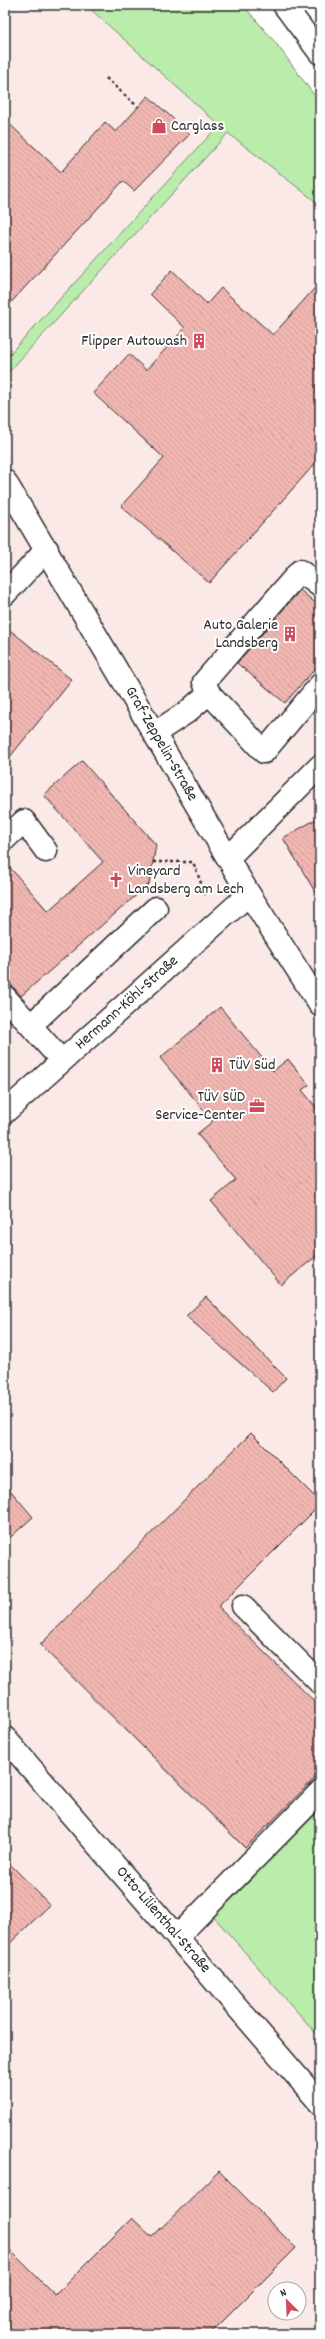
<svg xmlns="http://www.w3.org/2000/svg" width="325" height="2339" font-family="Dekko,sans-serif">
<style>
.built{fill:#fbe9e8;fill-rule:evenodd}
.green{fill:#baecac;stroke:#728c6c}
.building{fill:url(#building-back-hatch);stroke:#2b2b2b}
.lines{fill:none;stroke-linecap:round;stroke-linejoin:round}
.minor-casing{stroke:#2b2b2b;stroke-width:25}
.major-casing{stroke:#2b2b2b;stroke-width:25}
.path{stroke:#2b2b2b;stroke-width:2.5;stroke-dasharray:3 3;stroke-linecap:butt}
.minor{stroke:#fff;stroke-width:22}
.major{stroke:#fff;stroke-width:22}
.labels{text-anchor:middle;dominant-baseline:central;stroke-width:4;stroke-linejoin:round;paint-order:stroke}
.poi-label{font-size:16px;fill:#2b2b2b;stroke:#fff;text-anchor:start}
.street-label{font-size:16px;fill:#2b2b2b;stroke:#fff}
</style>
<defs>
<pattern id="building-back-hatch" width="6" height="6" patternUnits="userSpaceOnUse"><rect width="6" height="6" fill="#f1b6b2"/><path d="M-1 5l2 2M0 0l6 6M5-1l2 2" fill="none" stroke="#cf9d99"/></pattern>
</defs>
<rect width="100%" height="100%" fill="#fff"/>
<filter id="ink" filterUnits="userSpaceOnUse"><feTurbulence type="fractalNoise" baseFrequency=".025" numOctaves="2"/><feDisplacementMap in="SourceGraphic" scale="8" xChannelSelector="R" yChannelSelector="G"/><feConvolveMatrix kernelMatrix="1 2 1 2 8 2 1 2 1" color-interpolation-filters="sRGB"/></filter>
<g filter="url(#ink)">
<path class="built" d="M5 5H185L320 185V2334H5ZM275 2289H299V2313H275Z"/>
<g class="green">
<path d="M86 5H243L275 42 320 103V205L228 133 5 376V359L219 125Z"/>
<path d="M320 1810V2038L214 1917Z"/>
</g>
<g class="building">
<path d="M148 96 190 134 134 191 123 181 5 309V120L61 172 105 122 116 132Z"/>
<path d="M172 270 207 304 221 288 273 335 320 282V458L209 583 121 506 164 458 93 393 129 354 146 370 185 328 150 294Z"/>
<path d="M300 590 320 607V663L285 703 237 663Z"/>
<path d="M5 626 72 680 5 763Z"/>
<path d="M82 761 156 845 149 884 21 996 5 978V862L48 911 103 862 44 795Z"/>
<path d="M320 817V900L283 838Z"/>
<path d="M220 1007 273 1071 288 1059 309 1085 302 1090 320 1112V1253L281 1285 211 1201 236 1180 197 1134 213 1121 160 1058Z"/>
<path d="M206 1297 286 1378 273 1392 186 1316Z"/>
<path d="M251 1433 320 1502V1505L218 1607 320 1707V1773L245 1848 40 1645Z"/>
<path d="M5 1484 33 1517 5 1542Z"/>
<path d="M5 1859 50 1905 5 1948Z"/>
<path d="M219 2171 296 2248 210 2334H5V2245L55 2295 132 2218 152 2237Z"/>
</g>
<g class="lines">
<defs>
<g id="minor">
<path d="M5 481 249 894 320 1005"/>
<path d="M320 586 300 571 204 682 209 693 264 752 320 685"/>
<path d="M5 594 47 549"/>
<path d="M155 733 187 712 209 693"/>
<path d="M5 839 24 821 46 851"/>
<path d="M228 858 320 766"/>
<path d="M5 997 62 1061"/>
<path d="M31 1025 156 908"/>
<path d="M5 1112 249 894"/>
<path d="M243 1606 320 1683"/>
<path d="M5 1738 320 2103"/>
<path d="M177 1937 320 1792"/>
</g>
<path id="major" d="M284 5 320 53"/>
</defs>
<use href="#minor" class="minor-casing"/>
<use href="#major" class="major-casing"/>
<g class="path">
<path d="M106 78 138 107"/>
<path d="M153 862H193L206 896"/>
</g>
<use href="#minor" class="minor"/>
<use href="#major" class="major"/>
</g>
</g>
<defs>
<symbol id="shop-bare" viewBox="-9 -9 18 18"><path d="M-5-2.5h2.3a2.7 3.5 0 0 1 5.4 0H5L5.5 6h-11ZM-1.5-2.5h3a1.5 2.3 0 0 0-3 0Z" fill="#d1495b" stroke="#fff" stroke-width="2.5" paint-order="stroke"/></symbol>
<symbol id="building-bare" viewBox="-9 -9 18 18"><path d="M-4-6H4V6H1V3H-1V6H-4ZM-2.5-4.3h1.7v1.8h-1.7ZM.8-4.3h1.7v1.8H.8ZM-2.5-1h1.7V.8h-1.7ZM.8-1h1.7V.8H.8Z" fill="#d1495b" stroke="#fff" stroke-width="2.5" paint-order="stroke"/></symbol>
<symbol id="church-bare" viewBox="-9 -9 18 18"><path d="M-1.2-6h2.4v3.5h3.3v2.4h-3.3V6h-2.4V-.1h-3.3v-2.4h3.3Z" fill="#d1495b" stroke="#fff" stroke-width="2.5" paint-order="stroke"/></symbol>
<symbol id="office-bare" viewBox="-9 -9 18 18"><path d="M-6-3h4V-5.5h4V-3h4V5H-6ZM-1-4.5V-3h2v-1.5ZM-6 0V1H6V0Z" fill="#d1495b" stroke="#fff" stroke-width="2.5" paint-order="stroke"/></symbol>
</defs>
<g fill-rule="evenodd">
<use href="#shop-bare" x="148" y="115" width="22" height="22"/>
<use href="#building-bare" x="188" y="330" width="22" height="22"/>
<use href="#building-bare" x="279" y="623" width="22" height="22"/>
<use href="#church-bare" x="105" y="869" width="22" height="22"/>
<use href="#building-bare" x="206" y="1054" width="22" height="22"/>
<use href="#office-bare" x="246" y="1095" width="22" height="22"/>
</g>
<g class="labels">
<g class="poi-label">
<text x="171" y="126">Carglass</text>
<text x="187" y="341" text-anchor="end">Flipper Autowash</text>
<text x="278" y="625" text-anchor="end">Auto Galerie<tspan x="278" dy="18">Landsberg</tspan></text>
<text x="128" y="871">Vineyard<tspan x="128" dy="18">Landsberg am Lech</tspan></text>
<text x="229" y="1065">TÜV Süd</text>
<text x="245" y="1097" text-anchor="end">TÜV SÜD<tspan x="245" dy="18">Service-Center</tspan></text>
</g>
<g class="street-label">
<text transform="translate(161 744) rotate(60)">Graf-Zeppelin-Straße</text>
<text transform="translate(127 1003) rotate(-42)">Hermann-Köhl-Straße</text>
<text transform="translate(163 1920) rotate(49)">Otto-Lilienthal-Straße</text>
</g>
</g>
<rect width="325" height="2339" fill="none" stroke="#fff" stroke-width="20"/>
<rect x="10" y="10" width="305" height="2319" fill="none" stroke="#2b2b2b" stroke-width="1.5" filter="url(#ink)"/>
<g transform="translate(287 2301) rotate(336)"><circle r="19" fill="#ffffff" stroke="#aaaaaa"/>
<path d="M0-3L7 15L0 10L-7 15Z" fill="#d1495b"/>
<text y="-6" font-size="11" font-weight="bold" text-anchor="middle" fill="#2b2b2b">N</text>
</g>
</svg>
